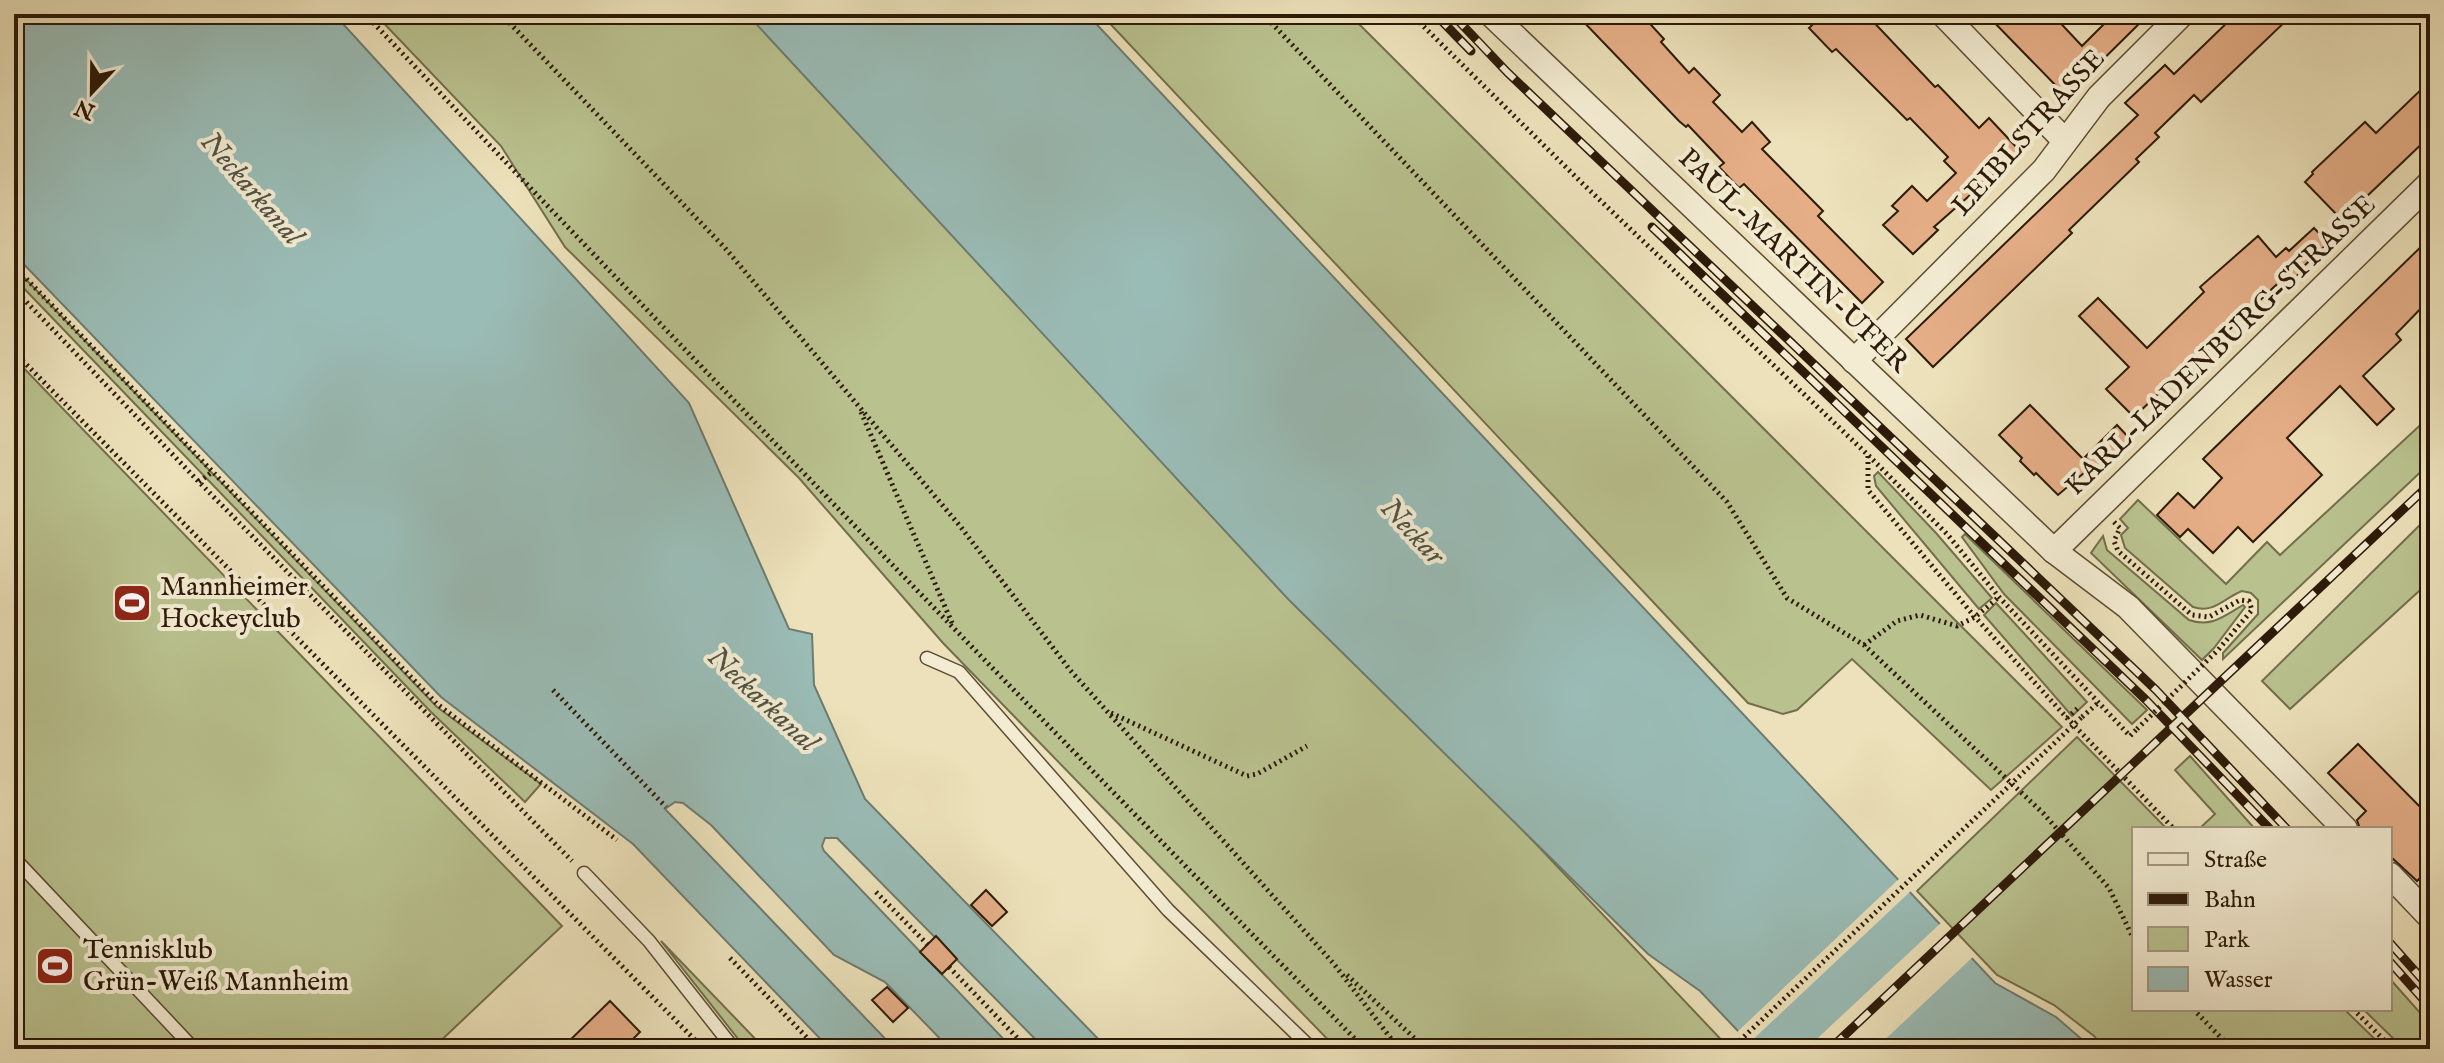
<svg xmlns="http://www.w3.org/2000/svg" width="2444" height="1063" font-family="'IM FELL English',serif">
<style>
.green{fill:#b9c28f;stroke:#736e4c;stroke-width:2}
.water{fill:#9abcb6;stroke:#6e7b70;stroke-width:2}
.pier{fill:#ece1ba}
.building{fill:#e5ae87;stroke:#2d1a08;stroke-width:2}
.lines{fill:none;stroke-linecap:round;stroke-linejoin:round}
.lane-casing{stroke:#5d4c34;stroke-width:15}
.street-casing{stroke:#5d4c34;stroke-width:27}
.path{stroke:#2d1a08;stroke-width:5;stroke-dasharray:2 4;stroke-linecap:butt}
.lane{stroke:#f3ecd2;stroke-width:12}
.street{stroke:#f3ecd2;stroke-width:24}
.rail-casing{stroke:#2d1a08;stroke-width:9}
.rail{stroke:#f3ecd2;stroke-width:6;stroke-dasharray:18;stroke-linecap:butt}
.path-bridge{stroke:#2d1a08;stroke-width:5;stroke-dasharray:2 4;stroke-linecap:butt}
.labels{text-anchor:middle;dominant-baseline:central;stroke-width:8;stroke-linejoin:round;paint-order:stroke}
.street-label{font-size:28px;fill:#2d1a08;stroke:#f3ecd2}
.poi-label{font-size:28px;fill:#2d1a08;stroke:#f3ecd2;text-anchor:start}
.water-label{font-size:30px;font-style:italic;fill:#535345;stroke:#f3ecd2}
</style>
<rect width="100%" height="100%" fill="#ece1ba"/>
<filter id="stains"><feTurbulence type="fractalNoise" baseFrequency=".0025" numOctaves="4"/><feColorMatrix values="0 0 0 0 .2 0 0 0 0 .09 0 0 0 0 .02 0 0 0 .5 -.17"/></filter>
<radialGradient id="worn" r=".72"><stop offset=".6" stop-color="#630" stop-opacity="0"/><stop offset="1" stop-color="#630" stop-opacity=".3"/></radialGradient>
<g class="green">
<path d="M375 14H761L1304 599 1730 1049H1337L943 643 799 478 565 247 501 146Z"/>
<path d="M1101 14H1349L2062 727 1991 790 1852 659 1797 710 1783 714 1748 703Z"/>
<path d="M14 267 437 707 541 784 525 802 431 712 14 278Z"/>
<path d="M14 358 562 926 432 1049H14Z"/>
<path d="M2430 416V463L2223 659V653L2258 614V600L2251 593 2242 591C2224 598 2214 614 2193 607L2125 548 2121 535 2128 528 2120 519 2138 500 2226 584 2267 542 2280 555Z"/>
<path d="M1878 472 1936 533 1992 598 1979 609 1876 486 1874 476Z"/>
<path d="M2430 515V581L2290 709 2262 681Z"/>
<path d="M1965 534 2147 710 2132 724 2004 594 1962 537Z"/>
<path d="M2103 536 2107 550 2189 620C2211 628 2224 616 2243 605L2245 607 2214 648 2202 660 2091 553Z"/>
<path d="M1996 603 2087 702 2072 716 1984 615Z"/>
<path d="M2077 737 2167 829H2134V1009H2344L2385 1049H2104L2094 1036 2054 1005 1997 975 1917 891Z"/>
<path d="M2190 756 2255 829H2199L2215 814 2175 770Z"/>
<path d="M661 941 765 1049H746Z"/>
<path d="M2390 979 2430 1024V1049H2404L2363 1009H2390Z"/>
</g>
<g class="water">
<path d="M14 14H334L689 403 789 629 812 634 814 685 865 799 1108 1049H1045L837 838H825L822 846 824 851 1013 1049H950L885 982 834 955 711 825 683 803 675 802 665 809 895 1049H830L633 844 441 697 14 254Z"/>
<path d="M747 14H1087L1995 983 2056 1017 2093 1049H1755L1700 991 1648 954 1288 599Z"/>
</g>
<g class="pier">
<path d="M1901 877 1913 889 1746 1046 1735 1034Z"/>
<path d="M1943 921 1975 955 1875 1049H1806Z"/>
</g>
<g class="building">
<path d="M1576 14H1641L1664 39 1661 42 1689 73 1694 68 1720 95 1713 102 1742 132 1752 122 1770 142 1762 149 1823 211 1818 216 1883 282 1862 303 1744 184 1739 188 1719 167 1724 163 1688 125 1686 127 1679 121Z"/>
<path d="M1824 14H1866L1935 87 1938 85 1979 128 1989 118 2020 151 1934 227 1938 230 1913 254 1883 225 1898 211 1892 206 1912 186 1927 201 1956 173 1944 161 1948 157 1910 118 1907 120 1836 49 1832 52 1809 28Z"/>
<path d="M1986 14H2052L2082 46 2114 14H2149L2066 96Z"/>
<path d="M2236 14H2293L2201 102 2194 95 2155 133 2159 137 2136 159 2139 162 2069 230 2072 233 1933 367 1906 339 2138 115 2125 103 2165 65 2174 74Z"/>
<path d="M2430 81V136L2342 220 2305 182 2313 174 2312 172 2365 122 2376 133Z"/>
<path d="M2314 228 2328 243 2303 267 2305 268 2281 291 2276 285 2180 377 2178 375 2134 417 2106 389 2129 367 2079 316 2098 298 2147 348 2204 292 2200 287 2258 236 2276 257 2286 248 2289 251Z"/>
<path d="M2430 238V299L2396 334 2401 340 2363 376 2394 409 2377 425 2340 386 2287 438 2322 475 2253 542 2238 527 2213 553 2188 529 2180 537 2157 515 2178 493 2194 508 2222 478 2203 459Z"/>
<path d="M2030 405 2091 467 2058 495 2036 473 2034 475 2020 461 2022 458 1999 435Z"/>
<path d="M2117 425 2131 440 2099 471 2085 457Z"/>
<path d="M2358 744 2430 817V868L2417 881 2390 856V829H2360L2357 820 2366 811 2328 773Z"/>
<path d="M986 890 1007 912 992 926 971 905Z"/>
<path d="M936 936 957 959 942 974 920 952Z"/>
<path d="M887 987 908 1008 893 1022 872 1000Z"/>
<path d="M610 1001 640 1032 623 1049H561Z"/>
</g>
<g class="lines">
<defs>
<g id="lane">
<path d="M927 658 959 672 1168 910 1312 1049"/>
<path d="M14 858 194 1049"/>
<path d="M584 873 649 941 734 1049"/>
</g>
<g id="street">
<path d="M1491 14 2054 551 2128 607 2345 829"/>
<path d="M1943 14 2065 141"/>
<path d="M1854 361 2044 170 2099 97 2182 14"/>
<path d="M2054 551 2430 183"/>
<path d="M2390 875 2430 917"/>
</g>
</defs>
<use href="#lane" class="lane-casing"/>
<use href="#street" class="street-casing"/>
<g class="path">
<path d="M365 14C695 362 1028 707 1365 1049"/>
<path d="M501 14 725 248 960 526 1070 670 1334 964 1399 1049"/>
<path d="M1263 14 1727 502 1787 598 1864 645 2043 813 2109 888 2134 940"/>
<path d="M1411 14 1583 184 1868 455 1947 534 1999 597 2130 736 2137 729"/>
<path d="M14 266 437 704 617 840"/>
<path d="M14 289 199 482 572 861"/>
<path d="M14 352 704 1049"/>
<path d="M861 412 952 623"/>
<path d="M1868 456V490L1975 617 2067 718 2174 829"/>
<path d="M199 482 212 472"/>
<path d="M2114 522 2120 528 2114 541 2118 551 2192 615 2209 617 2240 600 2249 601 2252 610 2218 650"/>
<path d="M1864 645 1897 621 1920 615 1957 626 1975 617 1999 597"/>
<path d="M553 690 666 807"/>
<path d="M1111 713 1247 776 1257 774 1307 746"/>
<path d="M2082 717 2098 703"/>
<path d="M2067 718 2079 707"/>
<path d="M876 892 928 945"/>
<path d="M730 958 818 1049"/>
<path d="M949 967 1028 1049"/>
<path d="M1347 975 1426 1049"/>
<path d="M2193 1009 2232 1049"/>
<path d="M2353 1009 2393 1049"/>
<path d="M628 1045 631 1049"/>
</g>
<use href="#lane" class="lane"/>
<use href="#street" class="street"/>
<defs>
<g id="rail">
<path d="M1435 14 1471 51"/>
<path d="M1452 14 1507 72 2156 690 2287 829"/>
<path d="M1652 227 2146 700 2270 829"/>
<path d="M2390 943 2430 988"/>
<path d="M2390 962 2430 1007"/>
<path d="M1830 1049 2430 484"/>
</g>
</defs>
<use href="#rail" class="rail-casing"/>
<use href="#rail" class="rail"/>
<g class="path-bridge">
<path d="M2137 729 2218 650"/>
<path d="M1731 1049 2082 717"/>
</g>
</g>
<defs>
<symbol id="stadium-square" viewBox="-11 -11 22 22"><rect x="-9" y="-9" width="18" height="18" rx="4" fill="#8f2418" stroke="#f3ecd2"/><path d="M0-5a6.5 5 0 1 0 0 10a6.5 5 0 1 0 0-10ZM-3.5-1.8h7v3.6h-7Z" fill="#fff"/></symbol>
</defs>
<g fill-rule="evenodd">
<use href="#stadium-square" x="110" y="581" width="44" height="44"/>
<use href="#stadium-square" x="33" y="944" width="44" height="44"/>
</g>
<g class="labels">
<g class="street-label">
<text transform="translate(2029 133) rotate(-48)">LEIBLSTRASSE</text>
<text transform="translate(1793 261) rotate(44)">PAUL-MARTIN-UFER</text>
<text transform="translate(2221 346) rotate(-44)">KARL-LADENBURG-STRASSE</text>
</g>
<g class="poi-label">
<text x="160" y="587">Mannheimer<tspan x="160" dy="32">Hockeyclub</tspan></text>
<text x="83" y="950">Tennisklub<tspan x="83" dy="32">Grün-Weiß Mannheim</tspan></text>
</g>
<g class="water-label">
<text transform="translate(251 189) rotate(49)">Neckarkanal</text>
<text transform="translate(1412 532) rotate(47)">Neckar</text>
<text transform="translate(762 700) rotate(43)">Neckarkanal</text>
</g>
</g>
<rect width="2444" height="1063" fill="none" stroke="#ece1ba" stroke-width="48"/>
<rect x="16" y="16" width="2412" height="1031" fill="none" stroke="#2d1a08" stroke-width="4"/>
<rect x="24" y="24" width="2396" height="1015" fill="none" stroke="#2d1a08" stroke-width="2"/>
<rect x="2132" y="827" width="260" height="184" fill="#f3ecd2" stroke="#a49881" stroke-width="2"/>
<rect x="2148" y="853" width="40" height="12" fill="#f3ecd2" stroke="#a49881" stroke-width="2"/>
<text x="2204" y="867" font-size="24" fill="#2d1a08">Straße</text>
<rect x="2148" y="893" width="40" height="12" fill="#2d1a08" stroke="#a49881" stroke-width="2"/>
<text x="2204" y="907" font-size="24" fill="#2d1a08">Bahn</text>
<rect x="2148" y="927" width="40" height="24" fill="#b9c28f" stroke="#a49881" stroke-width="2"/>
<text x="2204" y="947" font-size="24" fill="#2d1a08">Park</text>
<rect x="2148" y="967" width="40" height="24" fill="#9abcb6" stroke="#a49881" stroke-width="2"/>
<text x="2204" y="987" font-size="24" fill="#2d1a08">Wasser</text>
<g transform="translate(92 92) rotate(202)" stroke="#f3ecd2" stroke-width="6" paint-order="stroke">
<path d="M0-6L14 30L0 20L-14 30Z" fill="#2d1a08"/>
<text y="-12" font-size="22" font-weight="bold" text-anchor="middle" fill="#2d1a08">N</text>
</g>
<rect width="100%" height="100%" filter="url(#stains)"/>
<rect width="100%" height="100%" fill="url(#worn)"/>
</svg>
